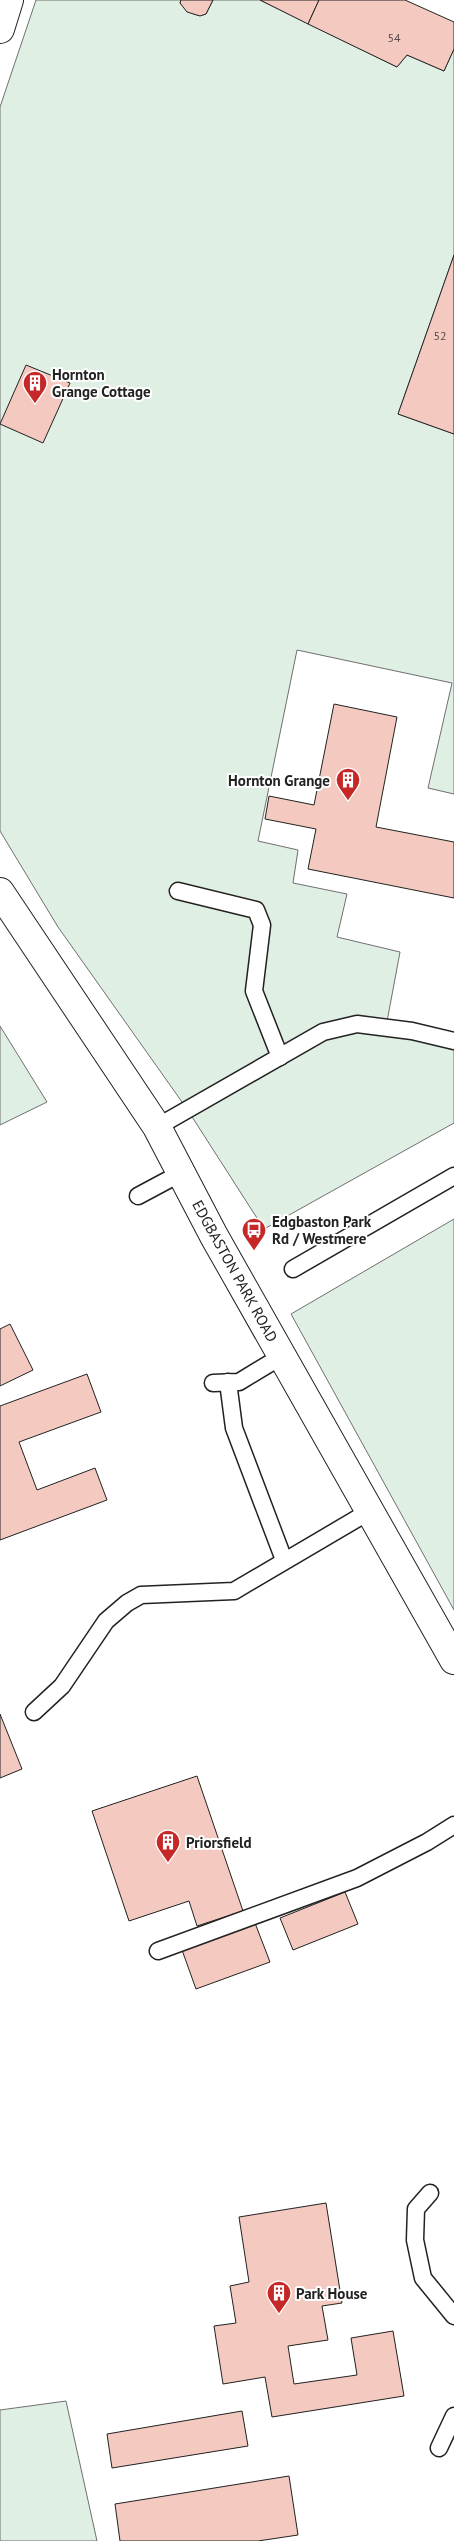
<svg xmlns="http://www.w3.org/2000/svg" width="454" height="2541" font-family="'PT Sans',sans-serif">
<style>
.green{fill:#e0efe3;stroke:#6f6f6f}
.building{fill:#f3c9c0;stroke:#222}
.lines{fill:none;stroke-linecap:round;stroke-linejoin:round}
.lane-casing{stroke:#222;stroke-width:19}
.secondary-casing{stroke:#222;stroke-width:30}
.lane{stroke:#fff;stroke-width:16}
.secondary{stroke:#fff;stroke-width:28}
.labels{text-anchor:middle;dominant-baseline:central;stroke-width:4;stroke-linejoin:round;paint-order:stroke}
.number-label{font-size:12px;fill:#564c4a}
.poi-label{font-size:15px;font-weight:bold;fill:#222;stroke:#fff;text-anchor:start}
.street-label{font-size:15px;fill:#222;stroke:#fff}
</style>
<rect width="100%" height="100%" fill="#fff"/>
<g class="green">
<path d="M36 0H181L180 3C187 11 195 18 206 14L213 0H260L397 67 407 55 444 71 454 49V255L398 414 454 434V794L428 788 452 683 297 650 258 841 298 850 293 883 347 894 337 937 400 952 386 1027 454 1041V1123L264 1229 187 1109 58 927 0 831V107Z"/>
<path d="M0 1026 47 1102 0 1125Z"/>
<path d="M454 1219V1610L291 1314Z"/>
<path d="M66 2401 97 2541H0V2410Z"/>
</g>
<g class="building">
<path d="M181 0H213L206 14 200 16 187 12 180 3Z"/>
<path d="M260 0H319L308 24Z"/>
<path d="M319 0H405L454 22V49L444 71 407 55 397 67 308 24Z"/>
<path d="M454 255V434L398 414Z"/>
<path d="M26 365 70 383 43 443 0 424Z"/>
<path d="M334 704 397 717 376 827 454 842V898L308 869 316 829 265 819 269 796 314 805Z"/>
<path d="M10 1324 33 1370 0 1386V1329Z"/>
<path d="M87 1374 101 1412 19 1442 37 1490 95 1468 107 1500 0 1540V1406Z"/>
<path d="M0 1714 22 1769 0 1778Z"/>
<path d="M197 1776 243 1911 197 1926 189 1901 129 1921 92 1811Z"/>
<path d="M345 1892 358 1924 293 1950 280 1918Z"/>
<path d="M255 1923 270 1962 196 1989 182 1950Z"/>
<path d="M326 2203 342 2303 322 2306 328 2340 288 2346 294 2384 357 2375 351 2338 393 2331 404 2396 272 2417 265 2377 223 2384 214 2326 236 2323 230 2286 249 2282 239 2217Z"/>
<path d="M242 2411 248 2446 112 2468 107 2434Z"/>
<path d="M289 2476 298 2535 258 2541H120L115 2504Z"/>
</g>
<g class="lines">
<defs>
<g id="lane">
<path d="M178 891 256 910 262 925 254 991 280 1057"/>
<path d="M157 1127 323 1032 357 1024 412 1031 454 1041"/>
<path d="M138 1196 181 1173"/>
<path d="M293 1269 454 1176"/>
<path d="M228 1382 234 1428 284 1560"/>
<path d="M213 1383 239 1382 282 1356"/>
<path d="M34 1712 62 1686 106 1621 127 1603 141 1595 234 1591 370 1511"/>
<path d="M158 1951 357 1878 427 1842 454 1825"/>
<path d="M430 2193 416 2209 415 2240 423 2278 454 2316"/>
<path d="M439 2448 454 2416"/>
</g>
<g id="secondary">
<path d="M0 29 9 0"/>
<path d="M0 892 157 1127 214 1236 454 1660"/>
</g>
</defs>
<use href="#lane" class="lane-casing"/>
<use href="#secondary" class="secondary-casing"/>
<use href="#lane" class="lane"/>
<use href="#secondary" class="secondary"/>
</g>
<defs>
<symbol id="building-pin" viewBox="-11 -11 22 30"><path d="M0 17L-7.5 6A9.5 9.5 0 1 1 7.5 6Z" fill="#c62828" stroke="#fff"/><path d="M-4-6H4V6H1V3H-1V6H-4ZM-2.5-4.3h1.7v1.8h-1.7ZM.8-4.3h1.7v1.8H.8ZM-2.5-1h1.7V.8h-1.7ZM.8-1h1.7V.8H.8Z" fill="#fff"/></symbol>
<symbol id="bus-pin" viewBox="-11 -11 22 30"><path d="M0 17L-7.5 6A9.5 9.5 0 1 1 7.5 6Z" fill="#c62828" stroke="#fff"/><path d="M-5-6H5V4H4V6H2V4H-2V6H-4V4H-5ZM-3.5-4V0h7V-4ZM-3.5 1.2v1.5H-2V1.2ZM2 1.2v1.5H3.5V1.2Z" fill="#fff"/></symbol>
</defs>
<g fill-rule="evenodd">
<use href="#building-pin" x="21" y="369" width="28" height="38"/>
<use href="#building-pin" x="334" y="766" width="28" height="38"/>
<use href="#bus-pin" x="240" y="1216" width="28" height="38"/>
<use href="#building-pin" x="154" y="1828" width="28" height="38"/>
<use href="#building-pin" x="265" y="2279" width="28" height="38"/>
</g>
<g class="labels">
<g class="number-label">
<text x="394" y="37">54</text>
<text x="440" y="335">52</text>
</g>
<g class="poi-label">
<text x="52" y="374">Hornton<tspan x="52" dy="17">Grange Cottage</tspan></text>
<text x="330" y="780" text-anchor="end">Hornton Grange</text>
<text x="272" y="1221">Edgbaston Park<tspan x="272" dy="17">Rd / Westmere</tspan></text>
<text x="186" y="1842">Priorsfield</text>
<text x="296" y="2293">Park House</text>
</g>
<g class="street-label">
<text transform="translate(235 1271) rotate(61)">EDGBASTON PARK ROAD</text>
</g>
</g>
</svg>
